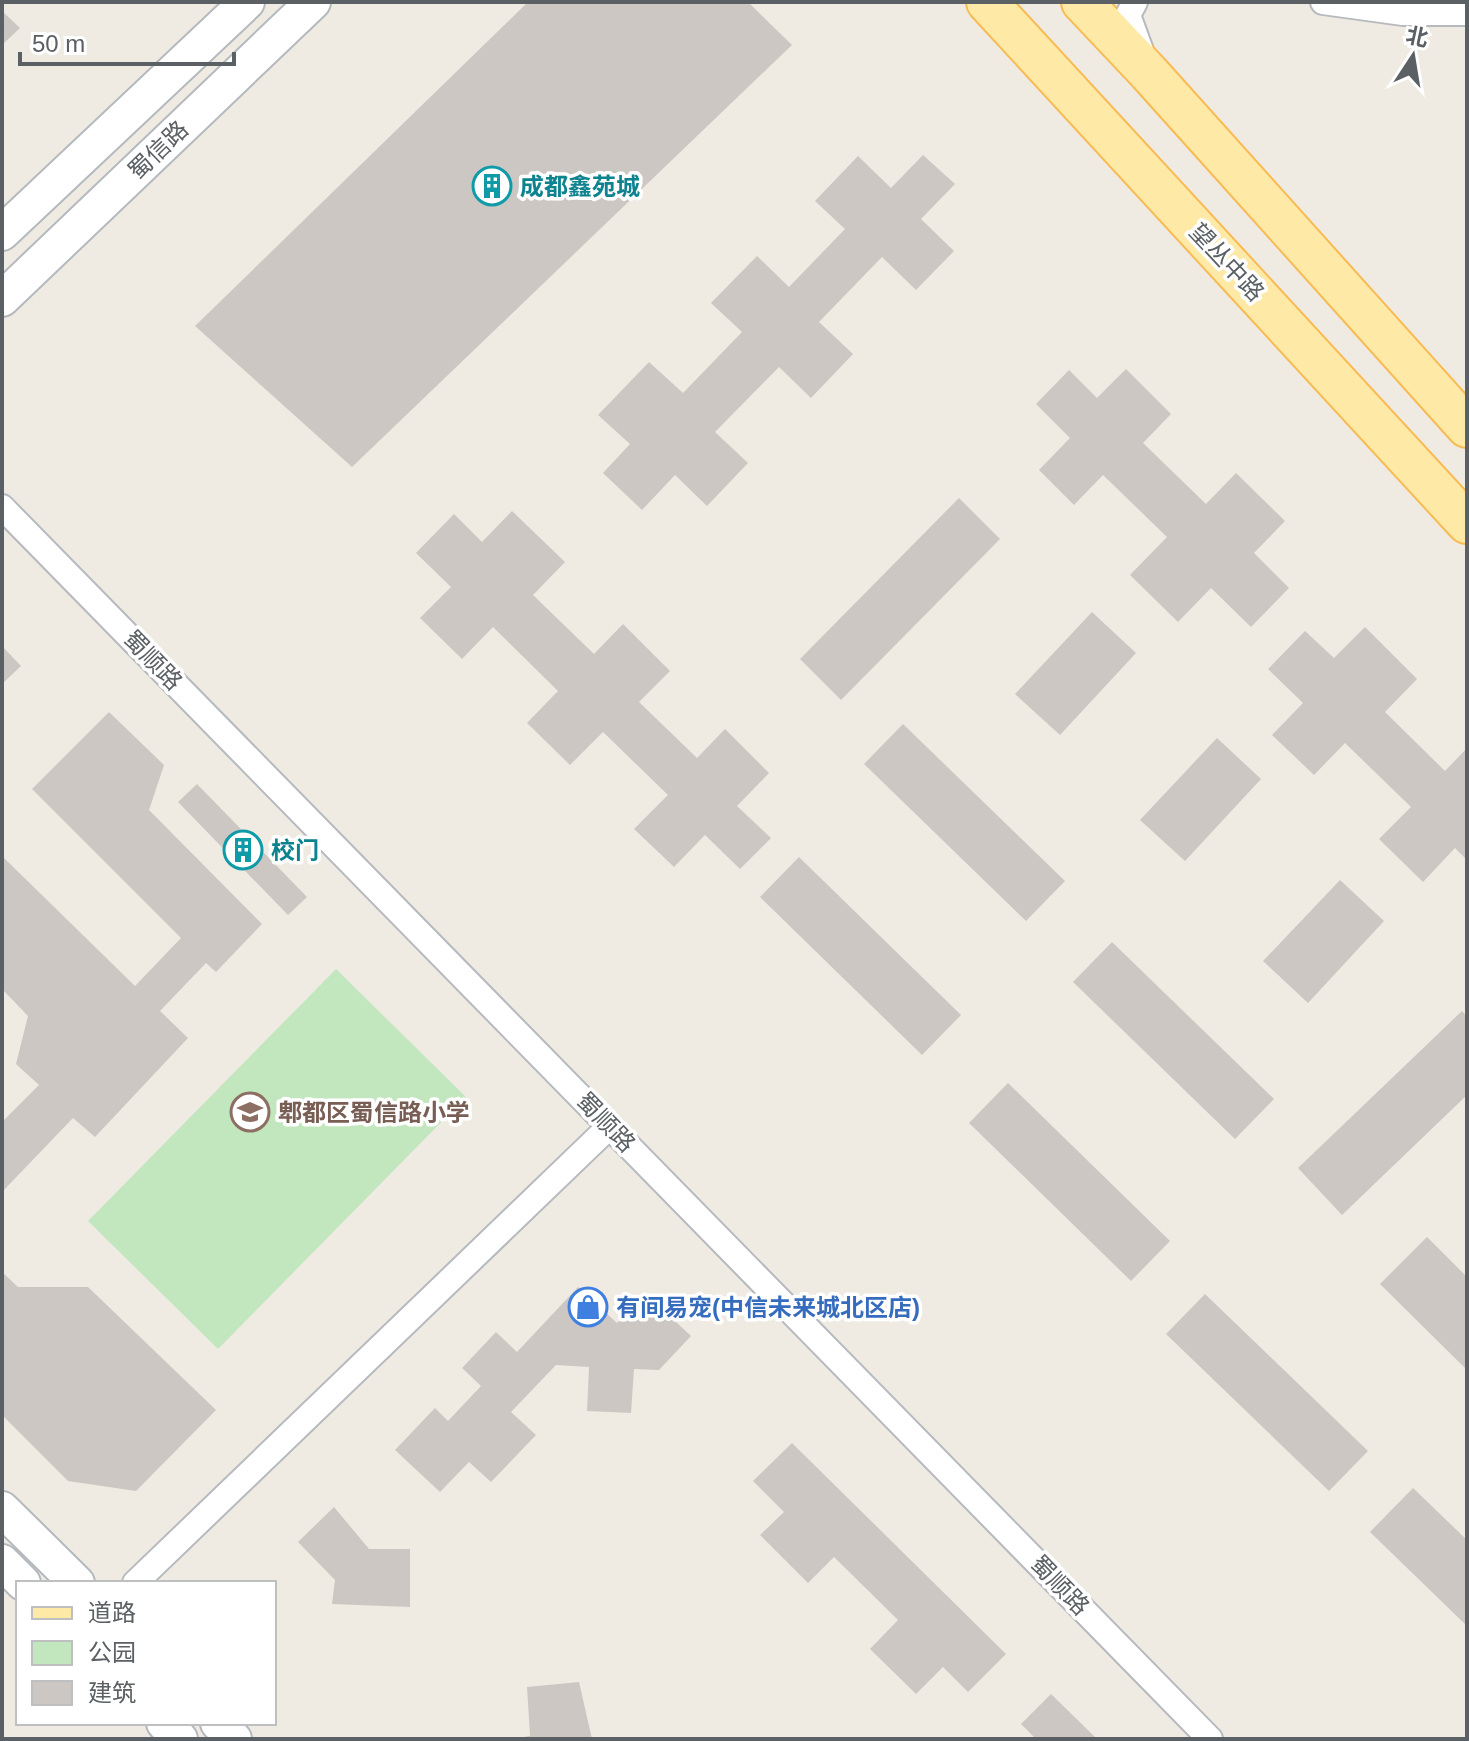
<svg xmlns="http://www.w3.org/2000/svg" width="1469" height="1741" font-family="Helvetica,'Noto Sans SC',sans-serif">
<style>
.green{fill:#c2e7be}
.building{fill:#ccc7c2}
.lines{fill:none;stroke-linecap:round;stroke-linejoin:round}
.minor-casing{stroke:#b6babe;stroke-width:28}
.secondary-casing{stroke:#b4b9be;stroke-width:38}
.primary-casing{stroke:#f8bb53;stroke-width:44}
.minor{stroke:#fff;stroke-width:24}
.secondary{stroke:#fff;stroke-width:34}
.primary{stroke:#ffe9a7;stroke-width:40}
.labels{text-anchor:middle;dominant-baseline:central;stroke-width:7;stroke-linejoin:round;paint-order:stroke}
.street-label{font-size:24px;fill:#5b6064;stroke:#fff}
.culture-label{font-size:24px;font-weight:bold;fill:#0d838f;stroke:#fff;text-anchor:start}
.education-label{font-size:24px;font-weight:bold;fill:#785e54;stroke:#fff;text-anchor:start}
.shop-label{font-size:24px;font-weight:bold;fill:#366cbe;stroke:#fff;text-anchor:start}
</style>
<rect width="100%" height="100%" fill="#efebe3"/>
<path class="green" d="M336 969 466 1097 218 1349 88 1221Z"/>
<g class="building">
<path d="M528 2H748L792 45 352 467 195 326Z"/>
<path d="M2 11 20 28 2 45Z"/>
<path d="M923 155 955 184 921 219 954 251 916 290 882 257 819 322 853 354 811 398 779 367 715 432 748 463 707 506 675 475 642 510 603 473 630 444 598 415 649 362 683 393 742 332 711 303 757 256 789 287 845 229 815 201 858 156 891 188Z"/>
<path d="M1126 369 1171 414 1143 443 1206 504 1236 473 1285 521 1254 553 1289 588 1251 627 1211 588 1178 622 1130 575 1167 537 1103 475 1074 505 1039 470 1070 438 1036 404 1069 370 1097 398Z"/>
<path d="M959 498 1000 539 841 700 800 659Z"/>
<path d="M512 511 565 562 533 595 594 654 623 624 670 671 639 702 697 758 725 729 769 773 737 806 771 838 740 869 705 835 674 867 634 829 668 795 603 732 570 765 527 723 558 691 493 627 462 659 420 618 451 587 416 553 454 514 482 542Z"/>
<path d="M1092 612 1136 653 1060 735 1015 694Z"/>
<path d="M1365 627 1417 679 1385 712 1445 771 1467 748V860L1455 848 1423 882 1379 839 1411 807 1345 743 1314 775 1272 735 1303 703 1268 669 1305 631 1334 658Z"/>
<path d="M2 646 21 666 2 684Z"/>
<path d="M109 712 164 765 149 810 262 924 216 972 206 963 160 1011 188 1038 95 1137 73 1118 2 1192V1122L39 1085 16 1064 28 1016 2 989V856L135 986 181 938 32 789Z"/>
<path d="M903 724 1065 881 1026 921 864 764Z"/>
<path d="M1217 738 1261 779 1185 861 1140 820Z"/>
<path d="M197 784 307 897 288 915 178 802Z"/>
<path d="M799 857 961 1015 922 1055 760 897Z"/>
<path d="M1340 880 1384 921 1308 1003 1263 961Z"/>
<path d="M1112 942 1274 1099 1235 1139 1073 982Z"/>
<path d="M1462 1011 1467 1017V1095L1342 1215 1298 1168Z"/>
<path d="M1008 1083 1170 1241 1131 1281 969 1123Z"/>
<path d="M1427 1237 1467 1277V1370L1380 1284Z"/>
<path d="M2 1272 18 1287H88L216 1410 136 1491 68 1481 2 1415Z"/>
<path d="M578 1287 617 1323 645 1293 691 1336 659 1370 634 1369 631 1413 587 1411 589 1367 556 1365 511 1412 536 1435 491 1482 469 1462 440 1492 395 1450 435 1408 448 1421 481 1386 462 1368 496 1332 517 1352Z"/>
<path d="M1205 1294 1368 1451 1329 1491 1166 1334Z"/>
<path d="M792 1443 1006 1654 968 1692 943 1667 916 1694 870 1649 898 1620 834 1557 808 1583 760 1535 784 1512 753 1481Z"/>
<path d="M1413 1488 1467 1540V1626L1370 1532Z"/>
<path d="M334 1507 369 1549H410V1607L332 1604 335 1580 298 1542Z"/>
<path d="M579 1682 592 1739H524V1737L530 1736 527 1687Z"/>
<path d="M1051 1694 1097 1739H1036L1021 1724Z"/>
</g>
<g class="lines">
<defs>
<g id="minor">
<path d="M1135 2 1128 15 1143 56"/>
<path d="M1323 2 1403 13H1467"/>
<path d="M2 507 1210 1739"/>
<path d="M135 1583 610 1126"/>
</g>
<g id="secondary">
<path d="M2 233 247 2"/>
<path d="M2 299 313 2"/>
<path d="M2 1509 77 1583"/>
<path d="M2 1562 23 1583"/>
<path d="M164 1723 180 1739"/>
<path d="M218 1723 234 1739"/>
</g>
<g id="primary">
<path d="M987 2 1467 523"/>
<path d="M1082 2 1149 73 1467 427"/>
</g>
</defs>
<use href="#minor" class="minor-casing"/>
<use href="#secondary" class="secondary-casing"/>
<use href="#primary" class="primary-casing"/>
<use href="#minor" class="minor"/>
<use href="#secondary" class="secondary"/>
<use href="#primary" class="primary"/>
</g>
<defs>
<symbol id="building-ring" viewBox="-11 -11 22 22"><circle r="9.5" fill="#fff" stroke="#0f9aa8" stroke-width="1.5"/><path d="M-4-6H4V6H1V3H-1V6H-4ZM-2.5-4.3h1.7v1.8h-1.7ZM.8-4.3h1.7v1.8H.8ZM-2.5-1h1.7V.8h-1.7ZM.8-1h1.7V.8H.8Z" fill="#0f9aa8"/></symbol>
<symbol id="school-ring" viewBox="-11 -11 22 22"><circle r="9.5" fill="#fff" stroke="#8d6e63" stroke-width="1.5"/><path d="M0-5L7-2L0 1L-7-2ZM-4 1L0 2.5L4 1V4Q0 6-4 4Z" fill="#8d6e63"/></symbol>
<symbol id="shop-ring" viewBox="-11 -11 22 22"><circle r="9.5" fill="#fff" stroke="#3f7fe0" stroke-width="1.5"/><path d="M-5-2.5h2.3a2.7 3.5 0 0 1 5.4 0H5L5.5 6h-11ZM-1.5-2.5h3a1.5 2.3 0 0 0-3 0Z" fill="#3f7fe0"/></symbol>
</defs>
<g fill-rule="evenodd">
<use href="#building-ring" x="470" y="164" width="44" height="44"/>
<use href="#building-ring" x="221" y="828" width="44" height="44"/>
<use href="#school-ring" x="228" y="1090" width="44" height="44"/>
<use href="#shop-ring" x="566" y="1285" width="44" height="44"/>
</g>
<g class="labels">
<g class="street-label">
<text transform="translate(158 150) rotate(-44)">蜀信路</text>
<text transform="translate(1227 262) rotate(47)">望丛中路</text>
<text transform="translate(153 660) rotate(46)">蜀顺路</text>
<text transform="translate(606 1122) rotate(46)">蜀顺路</text>
<text transform="translate(1060 1585) rotate(46)">蜀顺路</text>
</g>
<g class="culture-label">
<text x="520" y="186">成都鑫苑城</text>
<text x="271" y="850">校门</text>
</g>
<g class="education-label">
<text x="278" y="1112">郫都区蜀信路小学</text>
</g>
<g class="shop-label">
<text x="616" y="1307">有间易宠(中信未来城北区店)</text>
</g>
</g>
<rect width="1469" height="1741" fill="none" stroke="#5b6064" stroke-width="8"/>
<rect x="16" y="1581" width="260" height="144" fill="#ffffff" stroke="#bdbfc1" stroke-width="2"/>
<rect x="32" y="1607" width="40" height="12" fill="#ffe9a7" stroke="#bdbfc1" stroke-width="2"/>
<text x="88" y="1621" font-size="24" fill="#5b6064">道路</text>
<rect x="32" y="1641" width="40" height="24" fill="#c2e7be" stroke="#bdbfc1" stroke-width="2"/>
<text x="88" y="1661" font-size="24" fill="#5b6064">公园</text>
<rect x="32" y="1681" width="40" height="24" fill="#ccc7c2" stroke="#bdbfc1" stroke-width="2"/>
<text x="88" y="1701" font-size="24" fill="#5b6064">建筑</text>
<g transform="translate(1413 56) rotate(12)" stroke="#ffffff" stroke-width="6" paint-order="stroke">
<path d="M0-6L14 30L0 20L-14 30Z" fill="#5b6064"/>
<text y="-12" font-size="22" font-weight="bold" text-anchor="middle" fill="#5b6064">北</text>
</g>
<path d="M20 52v12h214v-12" fill="none" stroke="#5b6064" stroke-width="4"/>
<text x="32" y="52" font-size="24" fill="#5b6064" stroke="#ffffff" stroke-width="6" paint-order="stroke">50 m</text>
</svg>
